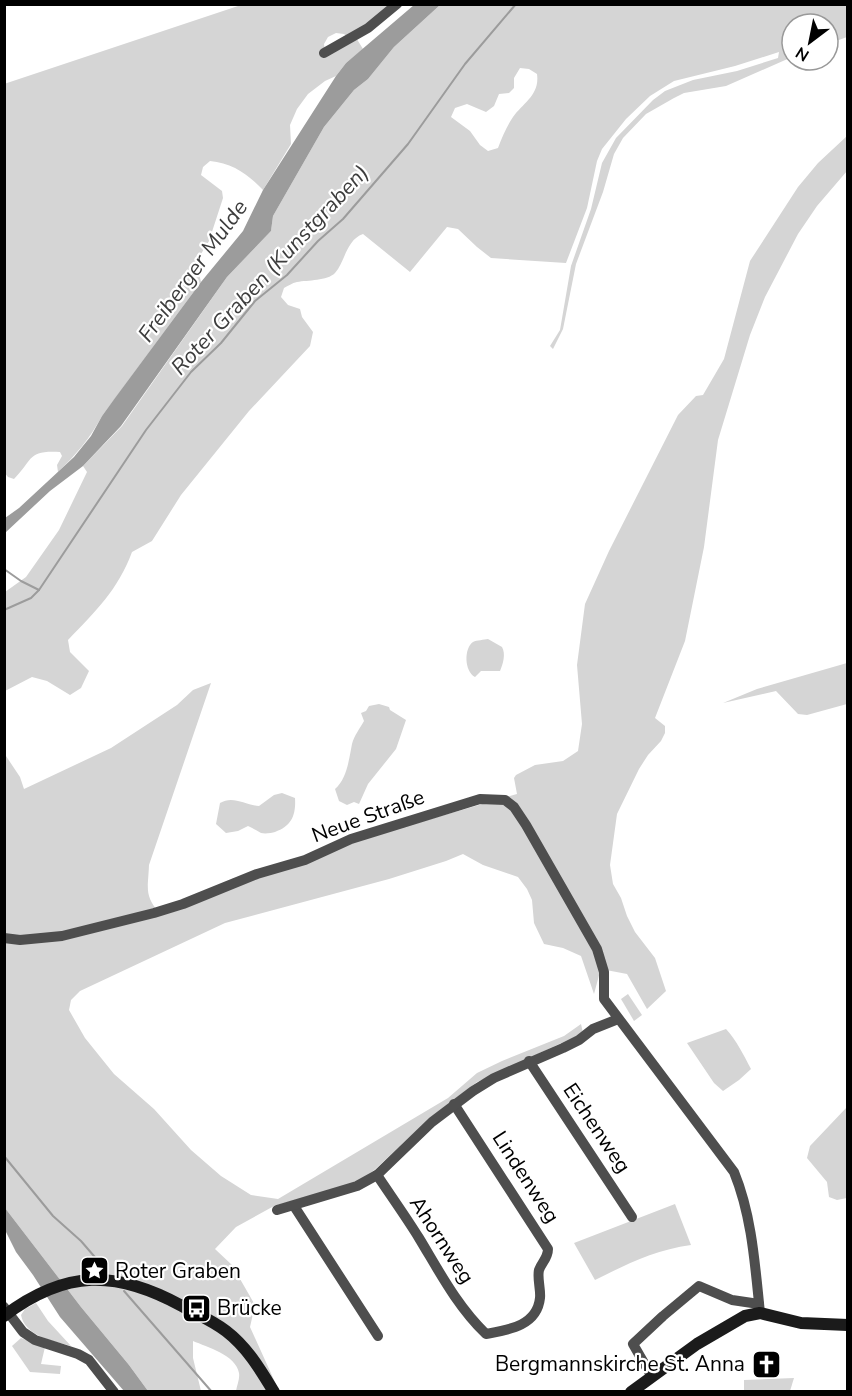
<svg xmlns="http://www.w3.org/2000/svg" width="852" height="1396" font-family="'Nunito Sans',sans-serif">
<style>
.green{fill:#d5d5d5;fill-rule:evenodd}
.water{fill:#9c9c9c}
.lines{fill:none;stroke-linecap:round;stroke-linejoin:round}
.stream{stroke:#9c9c9c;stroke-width:2}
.street{stroke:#4e4e4e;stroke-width:10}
.secondary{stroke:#1b1b1b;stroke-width:12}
.labels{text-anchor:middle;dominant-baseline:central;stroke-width:4.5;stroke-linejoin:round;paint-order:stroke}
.street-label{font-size:21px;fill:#000;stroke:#fff}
.poi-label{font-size:21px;fill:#000;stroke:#fff;text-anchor:start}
.water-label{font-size:22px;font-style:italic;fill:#3d3d3d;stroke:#fff}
</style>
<rect width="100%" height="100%" fill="#fff"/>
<g class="green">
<path d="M241 5H397L355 36 363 49 346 63 336 76 325 81 308 94 297 109 290 125 291 144 263 190C248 174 232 163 210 161L203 167 201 175 222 191 223 198 209 241 196 262 201 282 102 416C90 438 76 455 58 472L57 465 62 456 60 452C27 450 33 460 14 479L8 477 4 472V84ZM336 33 344 34 349 38 325 51 324 44 328 37Z"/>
<path d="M440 5H847V37L828 44V24H792V57L726 86 684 93 674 98 646 114 623 138 614 154 603 192 576 264 563 329 553 349 550 346 560 330 571 266 591 209 602 163 616 138 653 100 665 91 693 80 737 71 778 58 779 52 735 66 674 81 650 96 626 119 602 149 597 161 587 208 566 263 491 258 477 247 458 229 447 227 410 272 363 234C346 240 345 262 335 273 327 281 308 280 297 282 292 283 288 286 284 288L281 297 288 305 300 309 302 317 313 332 310 346 249 411 181 495 152 541 132 552C118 590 95 612 68 640L70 652 89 671 81 688 70 695 47 681 32 677 5 691V592L26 577 59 530 87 472 83 466 122 426 227 277 271 231 273 216 324 127 354 90 368 79 394 47ZM520 68 529 69 537 74C540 95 523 103 513 117 507 126 502 137 498 148L488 151 480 145 470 131 451 117 455 108 467 104 486 112 494 106 499 94 509 93 514 88V78Z"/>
<path d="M847 136V171L817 206 798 234 765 297 750 335 718 440 704 547 685 641 655 718 665 726V733L661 741 648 755 639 769 617 814 610 865 613 884 621 898 627 916 635 932 655 958 666 991 647 1009 627 974 606 970 583 931 601 968 594 994 581 956 563 948 544 944 534 923 532 900 527 889 518 877 483 865 463 854 446 861 389 879 225 923 80 991 71 1000 69 1010 85 1038 114 1074 154 1109 191 1150 221 1176 251 1195 278 1199 448 1098 477 1073 502 1061 564 1036 581 1024 583 1033 477 1082 430 1118 370 1174 358 1182 274 1206 236 1227 215 1249 232 1265 255 1305 250 1327 279 1391H236C237 1385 240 1379 239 1373 236 1355 207 1347 193 1341V1358L201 1391H148L129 1365 81 1307 5 1208 4 753 20 777 24 789 111 748 177 705 193 690 211 683 149 865C148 890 144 895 160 914L372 836 517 794 514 778 516 775 535 765 563 761 578 751 582 724 577 665 585 604 609 551 678 415 696 396 703 395 724 359 750 261 798 187 818 163Z"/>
<path d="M488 639 502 647C506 654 503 664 500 671H481L475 677C464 671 464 648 473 642 477 640 484 640 488 639Z"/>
<path d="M847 663V704L807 715 798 714 776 691 723 703 757 689Z"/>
<path d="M379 704 389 707 390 710 406 720 396 749 368 784 359 804 354 802 347 805 339 801 335 789C347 779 349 759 352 744 354 736 360 728 364 721L361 713 366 711 369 706Z"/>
<path d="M282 793 295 798C296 815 292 826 275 832 272 833 265 834 261 833 257 831 253 828 248 826L238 831 226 833 216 824 220 803C233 795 245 805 259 806L274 795Z"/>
<path d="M628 994 642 1015 634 1021 621 999Z"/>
<path d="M726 1029C737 1041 743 1054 751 1069L739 1080 723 1091 714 1083 687 1043Z"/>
<path d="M847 1107V1198L837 1200 829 1197 827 1182 807 1158 810 1146Z"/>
<path d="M675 1204 691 1245C655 1250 627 1264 595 1280L574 1243Z"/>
<path d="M36 1303 48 1321 71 1346C53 1341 25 1336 21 1315L25 1309Z"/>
<path d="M21 1338 45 1347 41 1364 61 1366 60 1374 30 1372 12 1346Z"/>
<path d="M794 1378 790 1391H744V1380Z"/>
</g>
<g class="water">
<path d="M414 5H440L394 47 368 79 354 90 324 127 273 216 271 231 227 277 121 426 83 466 50 491 5 533V518L19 508 74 457 91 436 102 416 115 398 201 282 243 231 263 190 336 76 346 63Z"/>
<path d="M5 1208 81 1307 129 1365 148 1391H124L60 1317 33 1275 16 1252 5 1230Z"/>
</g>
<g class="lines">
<g class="stream">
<path d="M4 569 21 581 39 590"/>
<path d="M4 610 31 598 39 590 146 430 191 372 221 343 255 301 287 275 318 241 343 219 408 144 465 64 516 4"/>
<path d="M4 1156 53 1216 81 1241 106 1270"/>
<path d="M124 1291 212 1392"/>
</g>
<g class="street">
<path d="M324 53 368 28 397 4"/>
<path d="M4 938 20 940 62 936 154 913 183 904 257 874 305 860 351 839 480 799 505 800 514 807 526 825 597 949 604 972V999L734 1172C752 1216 755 1265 760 1313"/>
<path d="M529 1061 632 1217"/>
<path d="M377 1175C391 1196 406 1217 419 1238 439 1271 457 1306 486 1334 508 1330 537 1326 540 1298 541 1290 537 1278 539 1270 542 1262 548 1258 548 1249L454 1104"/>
<path d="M294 1206 378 1336"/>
<path d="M277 1210 357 1186 377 1175 432 1122 473 1091 494 1078 563 1048 579 1040 593 1029 618 1019"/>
<path d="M4 1307 23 1332 35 1340 78 1354 89 1360 114 1392"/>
<path d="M652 1377 633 1344 663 1316 699 1286 732 1300 759 1304"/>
</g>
<g class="secondary">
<path d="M4 1316C66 1269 116 1270 182 1306 197 1314 213 1321 226 1331 247 1347 260 1369 274 1392"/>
<path d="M631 1392 697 1344 745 1316 760 1313 801 1323 848 1325"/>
</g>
</g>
<defs>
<symbol id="sight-square" viewBox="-11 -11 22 22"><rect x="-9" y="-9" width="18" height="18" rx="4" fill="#000" stroke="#fff"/><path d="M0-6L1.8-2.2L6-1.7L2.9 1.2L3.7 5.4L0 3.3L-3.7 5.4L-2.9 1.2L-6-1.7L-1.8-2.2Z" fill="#fff"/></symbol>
<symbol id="bus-square" viewBox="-11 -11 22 22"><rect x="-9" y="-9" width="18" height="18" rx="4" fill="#000" stroke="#fff"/><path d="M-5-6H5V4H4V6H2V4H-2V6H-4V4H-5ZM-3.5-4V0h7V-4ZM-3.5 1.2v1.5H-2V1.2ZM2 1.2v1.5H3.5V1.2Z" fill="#fff"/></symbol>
<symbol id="church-square" viewBox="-11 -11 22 22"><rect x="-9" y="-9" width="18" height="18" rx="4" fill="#000" stroke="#fff"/><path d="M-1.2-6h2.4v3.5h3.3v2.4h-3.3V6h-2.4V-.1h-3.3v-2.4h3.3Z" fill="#fff"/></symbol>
</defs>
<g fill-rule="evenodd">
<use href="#sight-square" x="78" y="1254" width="33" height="33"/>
<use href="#bus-square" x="180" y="1292" width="33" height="33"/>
<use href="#church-square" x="750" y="1348" width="33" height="33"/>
</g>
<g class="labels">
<g class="street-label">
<text transform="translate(368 816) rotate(-20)">Neue Straße</text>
<text transform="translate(597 1128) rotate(56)">Eichenweg</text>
<text transform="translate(526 1177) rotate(57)">Lindenweg</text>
<text transform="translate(442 1240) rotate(57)">Ahornweg</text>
</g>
<g class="poi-label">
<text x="115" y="1271">Roter Graben</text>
<text x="217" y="1308">Brücke</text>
<text x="745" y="1364" text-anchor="end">Bergmannskirche St. Anna</text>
</g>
<g class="water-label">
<text transform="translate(270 270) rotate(-47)">Roter Graben (Kunstgraben)</text>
<text transform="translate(193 271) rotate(-54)">Freiberger Mulde</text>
</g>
</g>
<rect width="852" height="1396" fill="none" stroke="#000000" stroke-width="12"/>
<g transform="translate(810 42) rotate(212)"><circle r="28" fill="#ffffff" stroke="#999999" stroke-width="1.5"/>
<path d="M0-4.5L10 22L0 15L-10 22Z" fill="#000000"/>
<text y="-9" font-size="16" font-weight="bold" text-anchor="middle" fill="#000000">N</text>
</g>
</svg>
